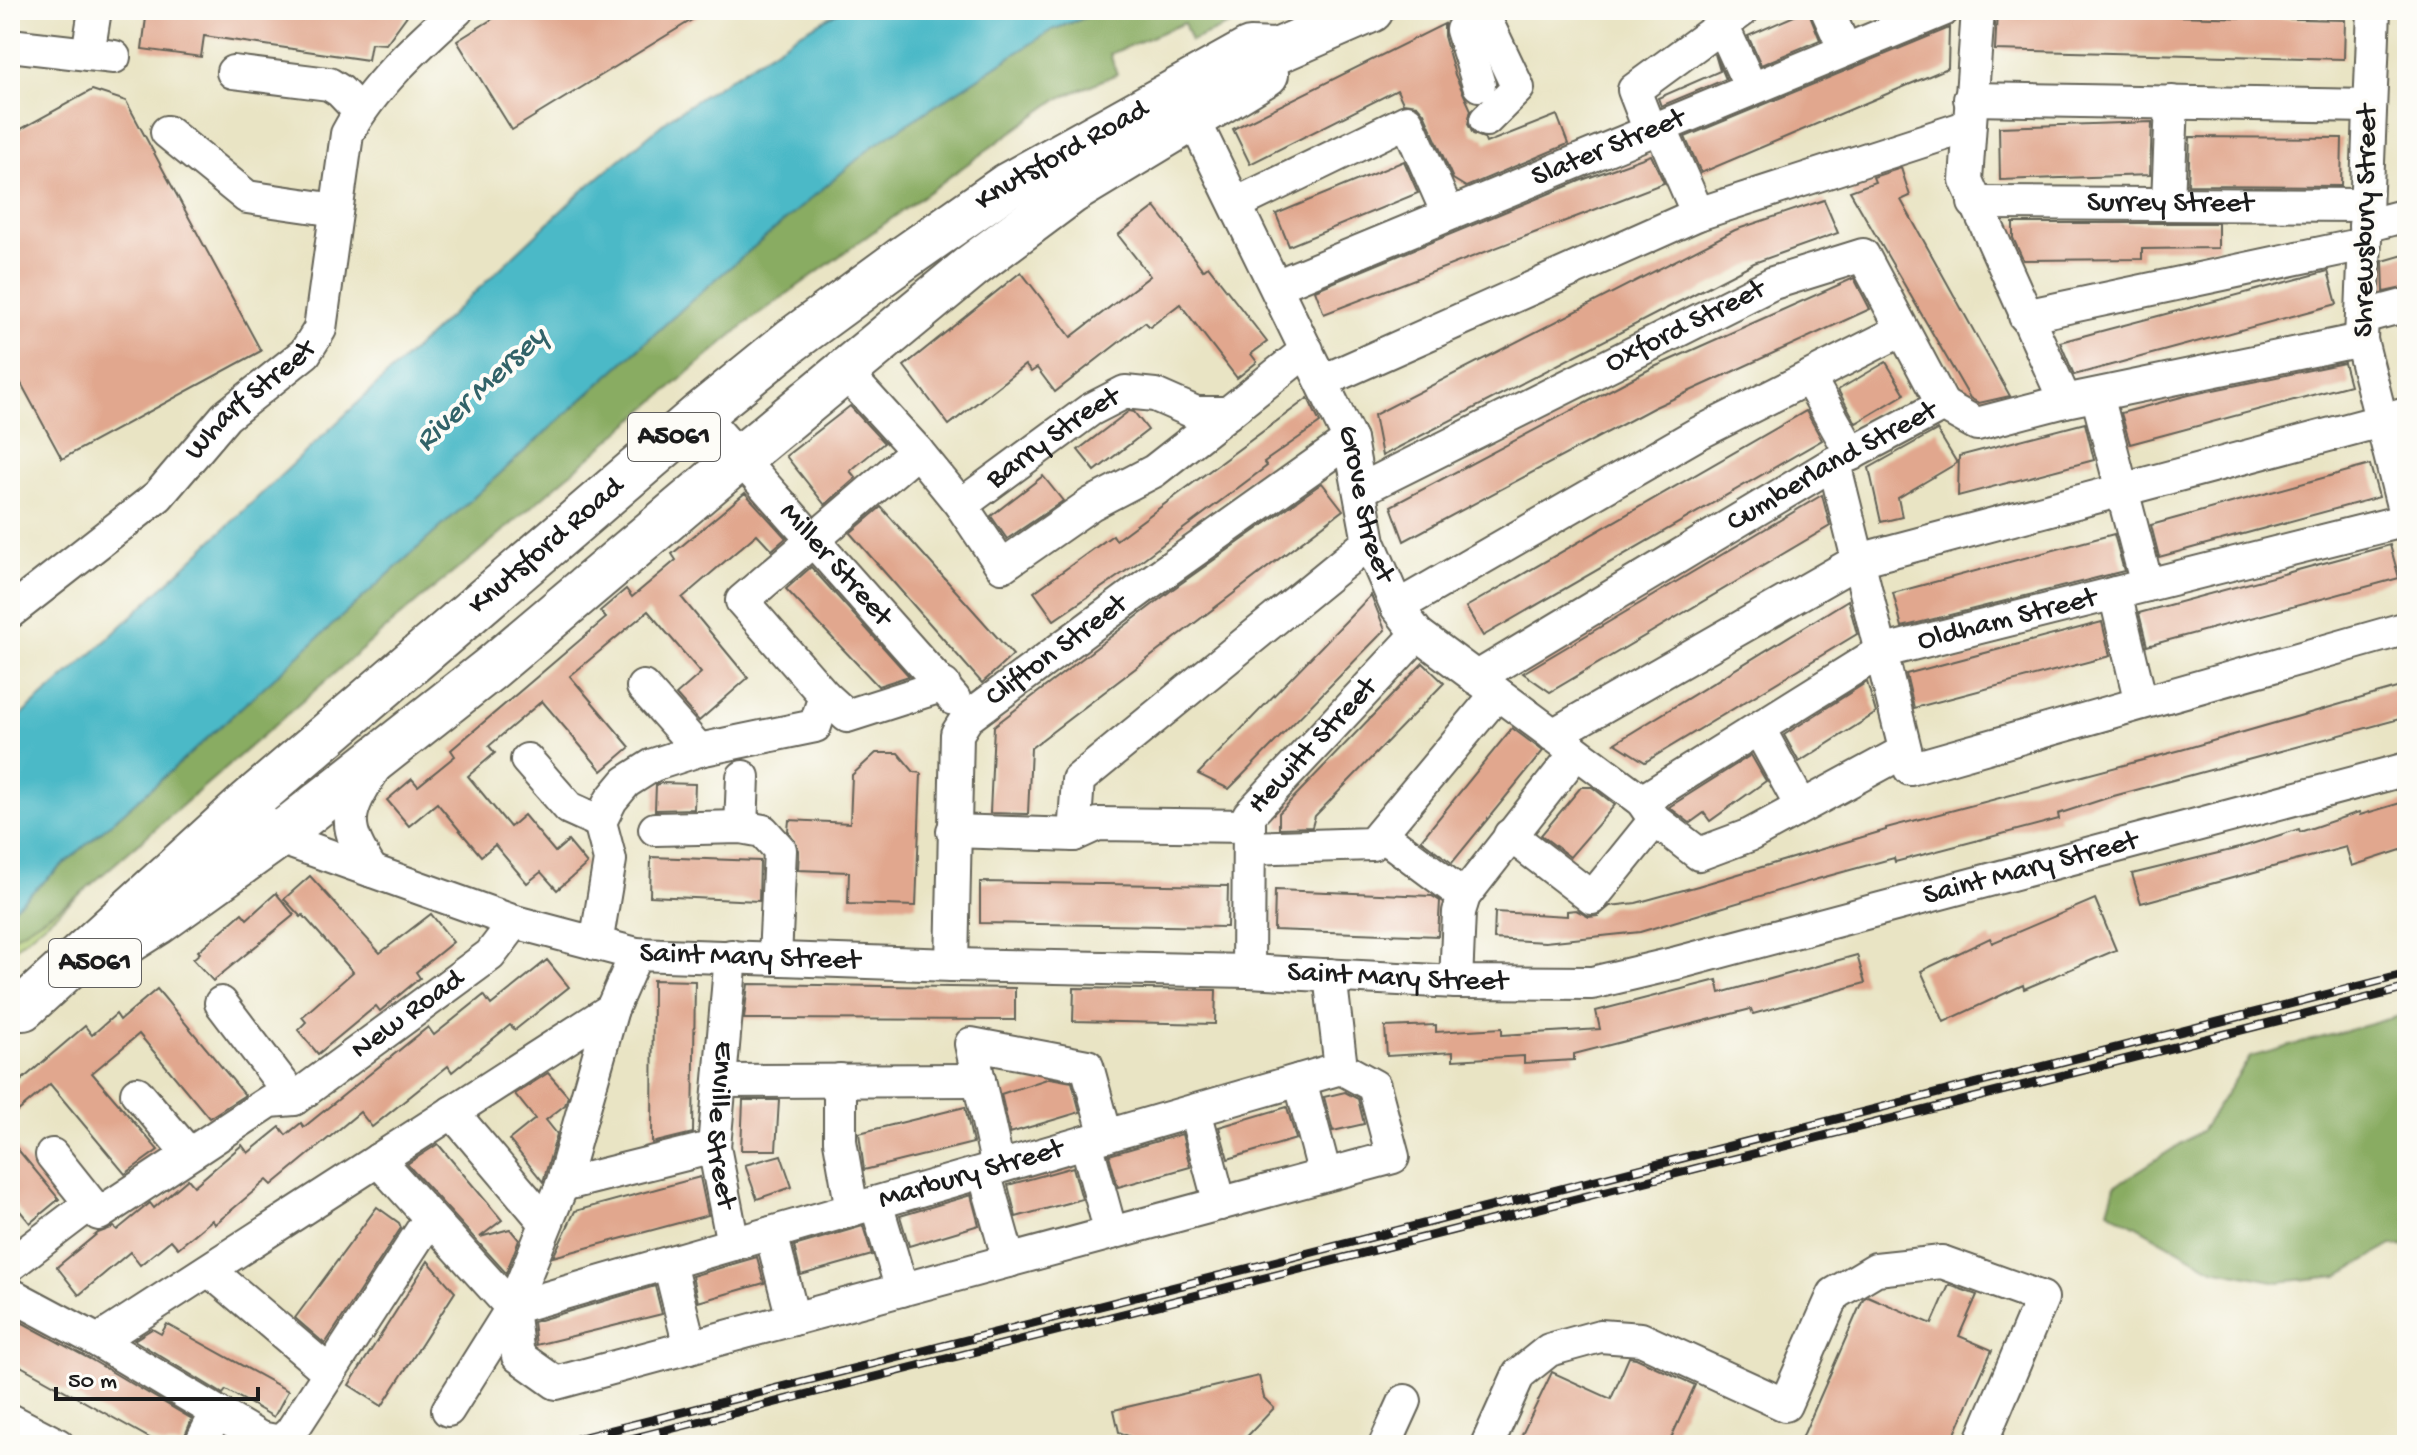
<svg xmlns="http://www.w3.org/2000/svg" width="2417" height="1455" font-family="'Gochi Hand',sans-serif">
<style>
.green{fill:#acc86f;stroke:#647246;stroke-width:2}
.forest{fill:#89ac62;stroke:#52643f;stroke-width:2}
.water{fill:#4cb9c7;stroke:#346a72;stroke-width:2}
.building{fill:#e1a78e}
.lines{fill:none;stroke-linecap:round;stroke-linejoin:round}
.minor-casing{stroke:#646257;stroke-width:36}
.highway-casing{stroke:#646257;stroke-width:48}
.minor{stroke:#fff;stroke-width:32}
.highway{stroke:#fff;stroke-width:44}
.rail-casing{stroke:#1c1c1c;stroke-width:9}
.rail{stroke:#fdfcf7;stroke-width:6;stroke-dasharray:18;stroke-linecap:butt}
.labels{text-anchor:middle;dominant-baseline:central;stroke-width:8;stroke-linejoin:round;paint-order:stroke}
.shield{fill:#fdfcf7;stroke:#605f5e;stroke-width:2}
.shield-label{font-size:28px;font-weight:bold;fill:#1c1c1c}
.street-label{font-size:30px;fill:#1c1c1c;stroke:#fdfcf7}
.water-label{font-size:32px;font-style:italic;fill:#326369;stroke:#fdfcf7}
</style>
<rect width="100%" height="100%" fill="#fdfcf7"/>
<filter id="ink" filterUnits="userSpaceOnUse"><feTurbulence type="fractalNoise" baseFrequency=".0125" numOctaves="2"/><feDisplacementMap in="SourceGraphic" scale="16" xChannelSelector="R" yChannelSelector="G"/><feConvolveMatrix kernelMatrix="1 2 1 2 8 2 1 2 1" color-interpolation-filters="sRGB"/></filter>
<filter id="wash" filterUnits="userSpaceOnUse"><feTurbulence type="fractalNoise" baseFrequency=".006" numOctaves="4" result="noise"/><feDisplacementMap in="SourceGraphic" scale="32" xChannelSelector="R" yChannelSelector="G"/><feGaussianBlur stdDeviation="1.8" result="paint"/><feColorMatrix in="noise" values="0 0 0 0 0 0 0 0 0 0 0 0 0 0 0 0 0 1.4 0 .05"/><feComposite in="paint" operator="in"/></filter>
<g filter="url(#wash)">
<rect width="100%" height="100%" fill="#e9e4c4"/>
<path class="green" d="M79 895 10 952V939Z"/>
<g class="forest">
<path d="M1104 10H1265L1191 41 1184 23 1110 54 1117 74 1056 100 744 325 474 556 419 600 79 895 10 939V911L172 770 702 291 873 146 1052 30Z"/>
<path d="M2407 1014V1247L2392 1245 2338 1276 2278 1282 2213 1269 2108 1210 2115 1186 2202 1130 2250 1057Z"/>
</g>
<path class="water" d="M842 10H1104L1052 30 873 146 702 291 172 770 10 911V725L96 650 581 192 672 116 798 34Z"/>
<g id="blocks">
<g class="building">
<path d="M147 10H411L386 44 371 43 368 60 204 36 201 57 142 49Z"/>
<path d="M507 10H708L512 130 457 41Z"/>
<path d="M1808 10 1820 40 1761 65 1748 36Z"/>
<path d="M1997 12 2345 20 2344 59 1995 50Z"/>
<path d="M1444 24V36L1455 75 1471 110 1468 124 1473 134 1484 138 1486 143 1557 115 1568 144 1466 187 1453 179 1424 113 1417 105 1403 103 1397 90 1250 164 1233 129Z"/>
<path d="M1949 28 1948 68 1701 173 1685 137Z"/>
<path d="M1715 54 1726 79 1661 106 1658 98 1720 71Z"/>
<path d="M92 90 126 101 261 351 62 459 10 363V135Z"/>
<path d="M2152 122 2150 175 2000 180 1999 127Z"/>
<path d="M2190 137 2342 138 2341 186 2188 185Z"/>
<path d="M1651 155 1664 183 1324 314 1315 290 1582 180Z"/>
<path d="M1404 161 1418 193 1289 246 1276 214Z"/>
<path d="M1901 168 1910 196 1901 200 2010 396 1979 403 1970 398 1850 191 1875 182 1873 177Z"/>
<path d="M1824 200 1838 233 1754 263 1382 456 1374 415 1735 230Z"/>
<path d="M1155 207 1203 270 1208 266 1267 342 1251 354 1257 362 1237 378 1180 304 1150 327 1145 322 1055 392 1037 368 1031 372 1025 365 949 425 904 366 1021 272 1071 337 1150 276 1118 235Z"/>
<path d="M2013 223H2218V248L2142 249V259L2023 260 2013 238Z"/>
<path d="M2407 254V287L2384 292 2383 261Z"/>
<path d="M2328 271 2337 304 2074 375 2060 342Z"/>
<path d="M1854 278 1870 309 1653 408 1404 541 1391 506 1652 368Z"/>
<path d="M1886 362 1905 394 1856 423 1838 390Z"/>
<path d="M2344 363 2350 385 2130 444 2121 413 2189 395Z"/>
<path d="M1308 398 1320 423 1264 462 1267 466 1142 560 1054 620 1034 592 1113 535 1116 540Z"/>
<path d="M850 406 884 443 850 471 856 478 825 505 786 456Z"/>
<path d="M1129 411 1134 412 1148 430 1095 471 1078 450Z"/>
<path d="M1806 411 1822 440 1483 636 1466 607Z"/>
<path d="M2085 423 2094 460 1958 496 1959 456Z"/>
<path d="M1937 430 1957 463 1898 498 1902 517 1881 522 1869 468Z"/>
<path d="M2370 465 2379 497 2159 557 2151 525Z"/>
<path d="M1043 476 1063 501 1007 539 991 516Z"/>
<path d="M1322 483 1343 510 1031 748 1028 814 990 813 994 726 1173 589Z"/>
<path d="M745 493 786 538 772 550 757 534 682 598 748 678 699 721 676 695 701 673 648 611 570 676 630 747 602 771 542 701 489 746 495 753 468 776 510 827 524 815 555 852 568 841 587 864 557 890 541 872 527 883 495 845 481 856 437 803 409 826 387 800 412 779 418 786 455 756 451 750 606 618 600 611 626 589 632 597 676 560 672 554Z"/>
<path d="M1822 495 1830 526 1550 692 1523 673Z"/>
<path d="M881 507 1013 655 982 683 850 533Z"/>
<path d="M2114 534 2124 571 1902 627 1893 593Z"/>
<path d="M2390 545 2399 578 2147 646 2139 613Z"/>
<path d="M811 567 909 676 878 686 786 589Z"/>
<path d="M1371 595 1385 630 1229 789 1198 774Z"/>
<path d="M1848 600 1857 634 1645 762 1615 743Z"/>
<path d="M2102 622 2110 656 1914 708 1906 674Z"/>
<path d="M1423 663 1444 683 1315 816 1312 827 1279 828V813Z"/>
<path d="M1867 682 1876 713 1799 762 1784 735Z"/>
<path d="M2407 685V717L2110 797 2058 814 2059 819 1895 862 1894 858 1821 878 1640 932 1545 942 1494 939 1495 912 1567 916V911L1576 910 1589 917 1598 916 1610 906 1636 903 1698 886 1886 830V828L2181 750Z"/>
<path d="M1512 728 1543 751 1452 863 1421 840Z"/>
<path d="M876 753H898L914 772 921 773 916 906 848 904 849 872 798 870 799 850 788 831 789 820 850 823 852 775Z"/>
<path d="M1751 755 1766 781 1710 821 1704 813 1690 823 1669 807Z"/>
<path d="M661 783 695 784 694 809 655 810 656 785Z"/>
<path d="M1581 787H1592L1615 805 1570 857 1541 835Z"/>
<path d="M2407 801V848L2352 866 2346 847 2141 903 2132 874 2239 848 2299 829 2300 832 2359 812 2360 815Z"/>
<path d="M651 857 760 861 759 901 650 896Z"/>
<path d="M310 876 380 953 431 914 453 942 416 972 420 978 380 1011 376 1006 318 1054 298 1030 306 1022 302 1017 353 972 303 915 301 917 284 899Z"/>
<path d="M980 882 1228 886 1227 927 980 923Z"/>
<path d="M1275 890 1432 896 1440 901 1438 936 1274 930Z"/>
<path d="M276 893 294 915 213 981 193 959 200 953 198 951 242 913 247 919Z"/>
<path d="M2095 899 2116 950 2024 989 2023 985 1944 1022 1921 971 1990 938 1992 943Z"/>
<path d="M1857 955 1865 983 1753 1014 1751 1009 1574 1054V1060L1524 1063V1056L1453 1060V1052L1387 1056 1385 1027 1436 1025V1032L1502 1028V1035L1600 1029 1596 1011 1717 980 1720 993Z"/>
<path d="M547 960 569 987 515 1030 510 1025 452 1072 448 1066 372 1127 360 1112 272 1185 267 1180 215 1224 212 1220 178 1248 171 1240 140 1265 130 1252 79 1295 57 1267 98 1233 114 1227 117 1230 150 1203 154 1208 188 1179 194 1186 242 1145 248 1153 280 1127 286 1135 301 1123 304 1127 428 1027 434 1035 484 995 491 1005Z"/>
<path d="M653 980 695 981 693 1133 652 1143Z"/>
<path d="M748 984 1015 988V1020L744 1019Z"/>
<path d="M1074 988 1216 990 1215 1024 1073 1021Z"/>
<path d="M157 989 245 1095 209 1118 139 1034 92 1073 158 1150 125 1174 50 1084 10 1118V1090L85 1026 92 1035 116 1014 120 1020Z"/>
<path d="M548 1073 568 1096 565 1105 546 1120 557 1134 543 1182 509 1140 535 1119 515 1094Z"/>
<path d="M1050 1078 1072 1082 1080 1112 1010 1133 1001 1094Z"/>
<path d="M1345 1092 1358 1099 1364 1124 1333 1131 1324 1097Z"/>
<path d="M743 1100H779L776 1150H741Z"/>
<path d="M965 1107 973 1143 864 1170 859 1133Z"/>
<path d="M1287 1107 1296 1139 1228 1159 1219 1127Z"/>
<path d="M1182 1134 1190 1167 1118 1187 1109 1155Z"/>
<path d="M10 1140 59 1199 30 1223 10 1199Z"/>
<path d="M438 1144 502 1220 480 1237 510 1229 519 1240 506 1273 407 1164Z"/>
<path d="M781 1155 792 1187 757 1199 745 1165Z"/>
<path d="M1073 1167 1082 1199 1016 1217 1008 1185Z"/>
<path d="M700 1177 708 1215 553 1257 575 1211Z"/>
<path d="M971 1195 979 1225 909 1246 900 1216Z"/>
<path d="M377 1207 399 1223 401 1228 325 1344 295 1318Z"/>
<path d="M863 1226 872 1255 801 1275 794 1246Z"/>
<path d="M757 1257 764 1283 698 1302 692 1276Z"/>
<path d="M428 1261 455 1292 382 1406 349 1385Z"/>
<path d="M1949 1285 1977 1295 1959 1336 1992 1350 1950 1445H1799L1863 1299 1868 1296 1932 1324Z"/>
<path d="M655 1286 662 1314 536 1345 533 1322Z"/>
<path d="M10 1316 90 1359 192 1419 181 1445H162L10 1360Z"/>
<path d="M167 1324 288 1391 274 1417 226 1390 223 1394 134 1340 152 1329 161 1334Z"/>
<path d="M1629 1357 1636 1358 1695 1385 1668 1445H1517L1552 1372 1611 1399Z"/>
<path d="M1259 1376 1264 1398 1274 1408 1239 1445H1148L1119 1432 1114 1410Z"/>
</g>
</g>
</g>
<g filter="url(#ink)">
<use href="#blocks" fill-opacity="0" stroke="#646257" stroke-width="2"/>
<g class="lines">
<defs>
<g id="minor">
<path d="M1481 10 1518 88 1486 120"/>
<path d="M1827 10 1845 50"/>
<path d="M1978 10 1966 180 2065 401"/>
<path d="M2374 10 2361 340 2407 522"/>
<path d="M1722 25 1751 88"/>
<path d="M10 45 114 57"/>
<path d="M88 54 95 10"/>
<path d="M233 72 329 84 340 91 360 112"/>
<path d="M1479 85 1462 30 1485 19"/>
<path d="M1970 99 2370 106"/>
<path id="s1" d="M1193 118 1350 440 1369 542 1397 607 1418 634 1642 801 1655 820 1699 854 1750 835 1905 751"/>
<path d="M1660 127 1698 214"/>
<path d="M1650 131 1634 90 1743 10"/>
<path d="M167 132 247 197 336 210"/>
<path id="s2" d="M1974 203 2366 205"/>
<path d="M2168 203 2172 102"/>
<path d="M1236 204 1407 121 1448 214"/>
<path d="M2365 226 2407 215"/>
<path id="s3" d="M1276 286 1943 10"/>
<path d="M2025 316 2364 244"/>
<path d="M2362 317 2407 305"/>
<path id="s4" d="M844 371 917 451 961 505 1090 410 1125 392 1155 395 1196 413H1228L1307 350"/>
<path d="M1809 378 1852 454"/>
<path d="M1323 381 1698 214 1969 126"/>
<path d="M2097 395 2147 585"/>
<path d="M1943 405 1977 424 2065 401 2361 340"/>
<path id="s5" d="M701 414 954 699"/>
<path d="M917 451 742 601 825 696 847 716 944 685"/>
<path d="M1834 463 1910 769 2407 628"/>
<path id="s6" d="M1360 490 1773 283 1863 255 1943 405"/>
<path d="M961 505 1002 566 1091 504 1154 471 1228 413"/>
<path d="M2115 593 2141 703"/>
<path d="M1397 607 1697 434 1902 330"/>
<path id="s7" d="M10 612 158 496 226 416 305 353 320 329 323 307 347 134C371 88 419 44 457 10"/>
<path id="s8" d="M1476 678 1834 463 1943 405"/>
<path d="M643 687 699 750"/>
<path d="M1759 729 1801 806"/>
<path d="M1553 735 1859 560 2407 414"/>
<path d="M527 760 569 808 600 822"/>
<path id="s9" d="M1642 801 1880 652 2407 520"/>
<path id="s10" d="M267 824 277 837 515 922 636 954 952 965 1248 971 1456 982 1592 983 1677 963 2407 769"/>
<path d="M741 827 743 777"/>
<path d="M655 829 741 827 763 831 780 850 775 958"/>
<path d="M953 831 1074 835 1098 824 1249 826"/>
<path d="M1381 834 1464 896"/>
<path d="M1074 835 1078 780 1369 542"/>
<path d="M1510 835 1592 898 1655 820"/>
<path d="M1249 848 1372 844 1497 694"/>
<path d="M372 871C342 824 345 815 374 769"/>
<path d="M596 944 610 860 600 822 611 800 626 782 653 765 699 750 815 726 825 696"/>
<path id="s11" d="M731 956 714 1147 733 1244"/>
<path id="s12" d="M952 965 957 734 967 718 1149 583 1350 440"/>
<path id="s13" d="M1248 971 1249 815 1418 634"/>
<path d="M1456 982 1459 912 1464 896 1576 753"/>
<path d="M221 1003 294 1099"/>
<path d="M840 1080V1141L852 1210"/>
<path d="M1300 1080 1325 1175"/>
<path d="M721 1081 979 1080"/>
<path d="M137 1093 188 1153"/>
<path d="M1195 1111 1220 1204"/>
<path d="M452 1112 546 1223"/>
<path d="M1086 1142 1111 1233"/>
<path id="s14" d="M52 1155 99 1214 270 1101 294 1099 490 955 515 922"/>
<path d="M378 1160 512 1308"/>
<path d="M998 1167 971 1044 1087 1066 1106 1136"/>
<path d="M984 1172 1009 1261"/>
<path d="M562 1185 714 1147"/>
<path d="M876 1203 902 1290"/>
<path d="M771 1233 793 1319"/>
<path d="M669 1263 690 1347"/>
<path d="M10 1265 90 1204"/>
<path d="M209 1270 329 1372"/>
<path d="M10 1294 98 1341 260 1438 280 1442 291 1432 430 1218"/>
<path d="M512 1308 518 1356 556 1383 1393 1157 1374 1086 1341 1068"/>
<path id="s15" d="M512 1308 1341 1068 1330 975"/>
<path d="M98 1341 612 1009"/>
<path d="M448 1410 512 1308 562 1185 612 1009 636 954"/>
<path d="M10 1420 58 1445"/>
<path d="M200 1445 217 1412"/>
<path d="M1385 1445 1405 1401"/>
<path d="M1487 1445 1519 1374 1549 1350 1600 1336 1641 1339 1785 1405 1834 1294 1876 1269 1942 1262 2042 1298 1980 1445"/>
</g>
<g id="highway">
<path d="M116 949 157 923 277 837 490 669 740 458 972 266 1071 192 1266 74"/>
<path id="s16" d="M23 1008 248 803 701 414 792 340 901 260 1008 185 1250 50 1277 51 1371 10"/>
</g>
</defs>
<use href="#minor" class="minor-casing"/>
<use href="#highway" class="highway-casing"/>
<use href="#minor" class="minor"/>
<use href="#highway" class="highway"/>
<defs>
<g id="rail">
<path d="M553 1445 2407 974"/>
<path d="M607 1445 2407 988"/>
</g>
</defs>
<use href="#rail" class="rail-casing"/>
<use href="#rail" class="rail"/>
</g>
</g>
<g class="labels">
<g class="shield">
<rect x="628" y="413" width="92" height="48" rx="6"/>
<rect x="49" y="939" width="92" height="48" rx="6"/>
</g>
<g class="shield-label">
<text x="674" y="437">A5061</text>
<text x="95" y="963">A5061</text>
</g>
<g class="street-label">
<text stroke="none"><textPath href="#s3" startOffset="360">Slater Street</textPath></text>
<text stroke="none"><textPath href="#s16" startOffset="1346">Knutsford Road</textPath></text>
<text stroke="none"><textPath href="#s2" startOffset="196">Surrey Street</textPath></text>
<text transform="translate(2367 221) rotate(-89)">Shrewsbury Street</text>
<text stroke="none"><textPath href="#s6" startOffset="364">Oxford Street</textPath></text>
<text stroke="none"><textPath href="#s7" startOffset="322">Wharf Street</textPath></text>
<text stroke="none"><textPath href="#s4" startOffset="292">Barry Street</textPath></text>
<text stroke="none"><textPath href="#s8" startOffset="414">Cumberland Street</textPath></text>
<text stroke="none"><textPath href="#s1" startOffset="424">Grove Street</textPath></text>
<text stroke="none"><textPath href="#s16" startOffset="698">Knutsford Road</textPath></text>
<text stroke="none"><textPath href="#s5" startOffset="202">Miller Street</textPath></text>
<text stroke="none"><textPath href="#s9" startOffset="412">Oldham Street</textPath></text>
<text stroke="none"><textPath href="#s12" startOffset="362">Clifton Street</textPath></text>
<text stroke="none"><textPath href="#s13" startOffset="250">Hewitt Street</textPath></text>
<text stroke="none"><textPath href="#s10" startOffset="1804">Saint Mary Street</textPath></text>
<text stroke="none"><textPath href="#s10" startOffset="508">Saint Mary Street</textPath></text>
<text stroke="none"><textPath href="#s10" startOffset="1156">Saint Mary Street</textPath></text>
<text stroke="none"><textPath href="#s14" startOffset="446">New Road</textPath></text>
<text stroke="none"><textPath href="#s11" startOffset="170">Enville Street</textPath></text>
<text stroke="none"><textPath href="#s15" startOffset="478">Marbury Street</textPath></text>
</g>
<g class="water-label">
<text transform="translate(482 390) rotate(-43)">River Mersey</text>
</g>
</g>
<rect width="2417" height="1455" fill="none" stroke="#fdfcf7" stroke-width="40"/>
<path d="M56 1387v12h202v-12" fill="none" stroke="#1c1c1c" stroke-width="4"/>
<text x="68" y="1387" font-size="24" fill="#1c1c1c" stroke="#fdfcf7" stroke-width="6" paint-order="stroke">50 m</text>
</svg>
